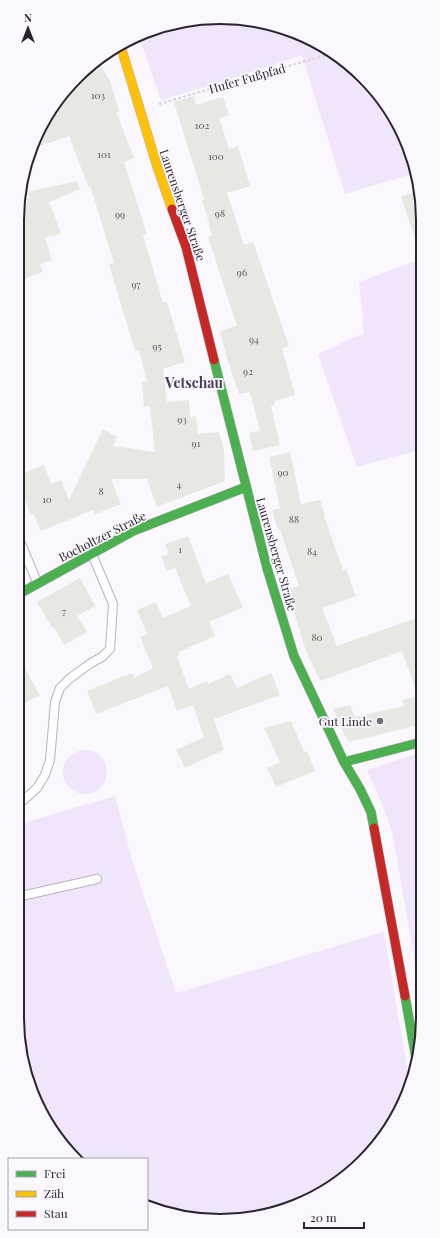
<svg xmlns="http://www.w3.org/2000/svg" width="440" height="1238" font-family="'Playfair Display',serif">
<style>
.green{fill:#f0e5fb}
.building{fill:#e7e8e3}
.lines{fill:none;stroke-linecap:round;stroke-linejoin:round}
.lane-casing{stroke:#b7b3bb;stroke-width:10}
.fast-casing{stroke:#b7b3bb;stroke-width:10}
.slow-casing{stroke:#b7b3bb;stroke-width:10}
.jam-casing{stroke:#b7b3bb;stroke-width:10}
.path{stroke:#dbd9dc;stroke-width:2.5;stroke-dasharray:3 2;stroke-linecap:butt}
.lane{stroke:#fefeff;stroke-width:8}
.fast{stroke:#4caf50;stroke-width:9}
.slow{stroke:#ffc107;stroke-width:9}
.jam{stroke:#c62828;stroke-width:9}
.poi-dot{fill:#736e77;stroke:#faf7fe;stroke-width:1.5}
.labels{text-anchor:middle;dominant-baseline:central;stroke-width:3.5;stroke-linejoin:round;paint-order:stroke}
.number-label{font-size:10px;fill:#59555c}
.street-label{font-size:12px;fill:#2a242f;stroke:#faf7fe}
.poi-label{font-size:12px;fill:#2a242f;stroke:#faf7fe;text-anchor:end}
.quarter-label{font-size:14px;font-weight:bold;fill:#4a3d56;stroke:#faf7fe}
.rim{fill:none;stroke:#2a242f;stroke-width:2}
</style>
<rect width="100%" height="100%" fill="#faf8fd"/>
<g class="green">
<path d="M193 19 272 24 322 44 372 86 402 130 415 173 345 194 302 55 215 84 161 100 139 37Z"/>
<path d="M421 259 422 449 357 467 318 354 364 333 359 282Z"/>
<circle cx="85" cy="772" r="22"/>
<path d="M422 752 423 1009 392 831 382 804 367 770Z"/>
<path d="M115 796 133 863 176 993 384 932 410 1085 389 1131 333 1187 272 1214 194 1219 147 1205V1159H77L68 1152 32 1095 17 1018V825Z"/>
</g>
<g class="building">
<path d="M102 68 110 81 119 111 116 112 134 158 124 162 147 234 143 235 163 303 167 302 185 362 163 369 167 402 189 400 190 417 196 416 198 434 219 432 224 450 225 481 157 507 147 479H111L121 504 95 514 93 510 41 531 34 514 31 515 17 480V476L44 465 51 484 61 480 69 500 103 429 117 437 113 446 155 452 150 406 144 407 142 382 147 381 139 350 135 351 109 264 114 263 90 185 88 186 69 136 34 148 59 97 83 76Z"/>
<path d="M194 96 196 105 223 97 229 115 219 118 224 133 229 149 238 146 250 186 227 193 244 245 253 242 289 346 282 348 295 395 274 401 275 405 271 406 280 445 253 451 249 433 260 431 250 392 239 394 226 355 220 331 237 326 208 237 212 236 209 226H210L202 200 204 199 174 102Z"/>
<path d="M77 181 80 189 49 202 61 233 53 237 52 235 45 238 52 260 40 264 43 272 17 281V220L19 201 30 198 27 192Z"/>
<path d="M420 190 421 249 419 250 401 197Z"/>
<path d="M290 452 301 504 320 500 325 516H324L343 570 346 569 356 596 322 608 337 646 422 616V724L349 742 344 734 333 709 350 705 355 717 404 706 402 700 418 696 402 651 320 681 306 651 287 590 299 586 280 530 278 531 272 510 280 508 269 457Z"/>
<path d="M188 536 206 583 228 574 243 607 209 622 215 636 179 652 180 654 177 656 189 689 207 681 208 684 230 674 237 688 271 673 280 695 214 719 224 750 185 768 176 750 204 737 193 705 177 711 168 686 96 714 87 691 132 673 134 678 153 668 140 637 147 634 137 610 156 602 163 618 191 606 175 568 167 571 161 556 169 554 165 544Z"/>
<path d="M80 578 95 606 77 616 87 632 64 645 54 627 52 628 37 602Z"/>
<path d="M17 653 40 696 17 706Z"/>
<path d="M291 721 304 752 307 751 315 771 276 787 267 768 280 762 264 728Z"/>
</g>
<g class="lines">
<defs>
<g id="lane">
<path d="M17 534 37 582"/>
<path d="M17 806 37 788 45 775 50 760 55 702 60 688 69 679 91 663 102 657 110 649 113 604 92 554"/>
<path d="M17 897 97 879"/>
</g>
<g id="fast">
<path d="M214 360 267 568 294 656 344 762 360 789 371 812 374 828"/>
<path d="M17 595 133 531 246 487"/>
<path d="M344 762 422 742"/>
<path d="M405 996 417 1064"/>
</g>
<path id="slow" d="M120 44 157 166 172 209"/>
<g id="jam">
<path d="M172 209 186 247 214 360"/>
<path d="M374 828 405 996"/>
</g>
</defs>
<use href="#lane" class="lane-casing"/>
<use href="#fast" class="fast-casing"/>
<use href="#slow" class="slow-casing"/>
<use href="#jam" class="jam-casing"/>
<path class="path" d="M159 104 333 53"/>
<use href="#lane" class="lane"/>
<use href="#fast" class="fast"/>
<use href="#slow" class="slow"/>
<use href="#jam" class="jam"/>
</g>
<circle class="poi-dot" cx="380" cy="721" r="4"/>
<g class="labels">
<g class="number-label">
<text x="98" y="95">103</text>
<text x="202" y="125">102</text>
<text x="104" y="154">101</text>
<text x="216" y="156">100</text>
<text x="220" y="213">98</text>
<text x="120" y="214">99</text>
<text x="242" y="272">96</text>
<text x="136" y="284">97</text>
<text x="254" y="339">94</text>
<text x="157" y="346">95</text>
<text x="248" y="371">92</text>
<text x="182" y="419">93</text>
<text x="196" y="443">91</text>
<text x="283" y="472">90</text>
<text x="179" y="484">4</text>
<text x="101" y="491">8</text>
<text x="47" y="499">10</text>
<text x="294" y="519">88</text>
<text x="180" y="549">1</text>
<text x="312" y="551">84</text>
<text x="64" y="611">7</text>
<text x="317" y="637">80</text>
</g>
<g class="street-label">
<text transform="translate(247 78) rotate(-16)">Hufer Fußpfad</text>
<text transform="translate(183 205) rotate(71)">Laurensberger Straße</text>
<text transform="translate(102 536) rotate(-27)">Bocholtzer Straße</text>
<text transform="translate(277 554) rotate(74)">Laurensberger Straße</text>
</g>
<g class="poi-label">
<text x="372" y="721">Gut Linde</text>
</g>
<g class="quarter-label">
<text x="194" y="382">Vetschau</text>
</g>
</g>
<path d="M0 0H440V1238H0ZM220 24H220A196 196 0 0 1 416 220V1018A196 196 0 0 1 220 1214H220A196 196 0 0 1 24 1018V220A196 196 0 0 1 220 24Z" fill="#faf7fe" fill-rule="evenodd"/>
<path class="rim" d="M220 24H220A196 196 0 0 1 416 220V1018A196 196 0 0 1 220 1214H220A196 196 0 0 1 24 1018V220A196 196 0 0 1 220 24Z"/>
<rect x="8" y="1158" width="140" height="72" fill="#faf7fe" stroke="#a7a3ab"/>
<rect x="16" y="1171" width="20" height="6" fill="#4caf50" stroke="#a7a3ab"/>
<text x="44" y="1178" font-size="12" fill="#2a242f">Frei</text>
<rect x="16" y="1191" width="20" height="6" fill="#ffc107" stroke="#a7a3ab"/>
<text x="44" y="1198" font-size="12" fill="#2a242f">Zäh</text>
<rect x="16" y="1211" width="20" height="6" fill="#c62828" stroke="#a7a3ab"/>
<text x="44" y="1218" font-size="12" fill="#2a242f">Stau</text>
<g transform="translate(28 28)" stroke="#faf7fe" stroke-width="3" paint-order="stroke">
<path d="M0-3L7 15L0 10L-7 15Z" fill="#2a242f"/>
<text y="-6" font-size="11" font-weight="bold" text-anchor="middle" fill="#2a242f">N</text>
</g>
<path d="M304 1222v6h60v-6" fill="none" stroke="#2a242f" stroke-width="2"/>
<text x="310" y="1222" font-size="12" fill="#2a242f" stroke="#faf7fe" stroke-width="3" paint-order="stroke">20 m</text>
</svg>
